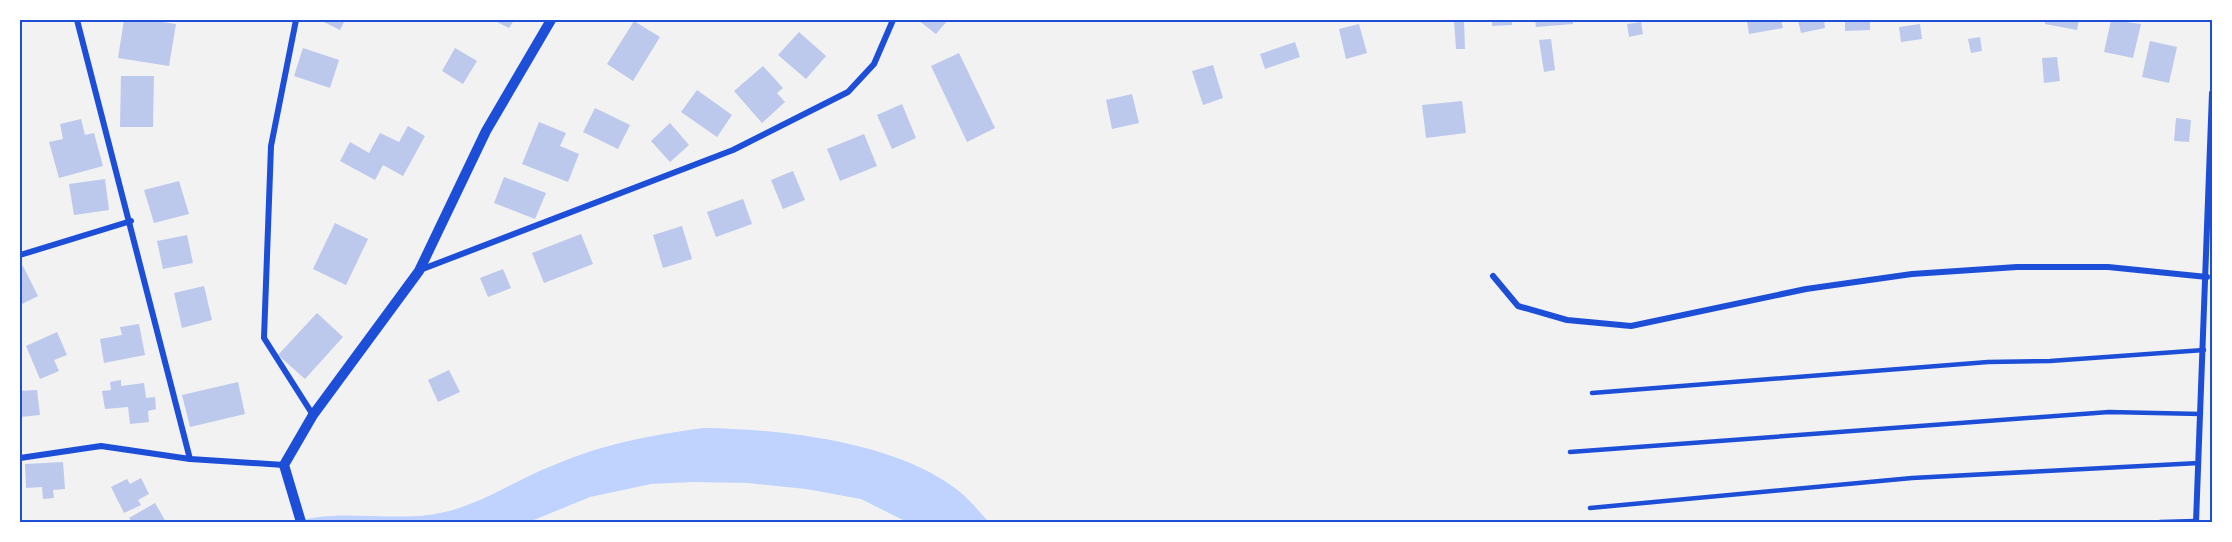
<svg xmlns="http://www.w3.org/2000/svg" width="2232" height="542" font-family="'Exo 2',sans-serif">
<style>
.water{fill:#bfd3fe}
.building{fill:#bdc9ec}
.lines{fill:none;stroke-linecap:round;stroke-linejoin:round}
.service{stroke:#1d4ed8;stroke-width:4.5}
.minor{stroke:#1d4ed8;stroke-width:6}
.tertiary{stroke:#1d4ed8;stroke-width:10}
.neatline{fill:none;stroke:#1d4ed8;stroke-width:2}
</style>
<rect width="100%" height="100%" fill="#f2f2f2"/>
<path class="water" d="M704 428C781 429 899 442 960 492 971 501 980 513 989 522H907L861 499 806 489 748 483 693 482 651 484 590 497 529 522H295C344 507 395 524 445 512 483 503 518 479 554 465 603 444 651 435 704 428Z"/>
<g class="building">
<path d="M124 20H148L176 24 169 66 118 58Z"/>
<path d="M320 20H345L340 30Z"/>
<path d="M493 20H514L509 28Z"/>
<path d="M918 20H948L936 34Z"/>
<path d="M1454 20H1464L1465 49H1456Z"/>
<path d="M1492 20H1512V25L1492 26Z"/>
<path d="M1535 20H1573V24L1536 27Z"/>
<path d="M1753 20H1781L1783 28 1749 34 1747 21Z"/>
<path d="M1798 20H1824L1825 28 1801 33Z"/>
<path d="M1845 20H1870V30L1845 31Z"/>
<path d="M2045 20H2079L2077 30 2045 24Z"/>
<path d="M2111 20 2141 24 2133 58 2104 52Z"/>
<path d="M634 21 660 37 633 81 607 64Z"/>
<path d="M1641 22 1643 34 1629 37 1627 24Z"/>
<path d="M1359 24 1367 53 1346 59 1339 29Z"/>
<path d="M1920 24 1922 39 1901 42 1899 27Z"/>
<path d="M799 32 826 56 806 79 778 55Z"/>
<path d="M1980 37 1982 51 1971 53 1968 39Z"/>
<path d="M1551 39 1555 70 1544 72 1539 40Z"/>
<path d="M2150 41 2177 47 2169 83 2142 77Z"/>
<path d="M1295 42 1300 57 1265 69 1260 54Z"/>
<path d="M303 48 339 60 330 88 294 76Z"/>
<path d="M455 48 477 61 463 84 442 71Z"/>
<path d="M959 53 995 128 967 142 931 66Z"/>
<path d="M2057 57 2060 81 2044 83 2042 58Z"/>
<path d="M1213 65 1223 98 1203 105 1192 71Z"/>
<path d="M763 66 783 88 777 93 785 102 762 123 734 91Z"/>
<path d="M121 76H154L153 127H120Z"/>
<path d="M697 90 732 115 717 137 681 112Z"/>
<path d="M1132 94 1139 123 1112 129 1106 100Z"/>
<path d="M1462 101 1466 133 1426 138 1422 105Z"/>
<path d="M902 104 916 138 892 149 877 115Z"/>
<path d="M595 108 630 125 618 149 583 132Z"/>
<path d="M2176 118 2191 120 2189 142 2174 141Z"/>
<path d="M81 119 85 135 94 133 103 166 59 178 49 142 63 139 60 124Z"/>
<path d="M539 122 566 133 560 146 579 154 568 182 522 164Z"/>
<path d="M670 123 689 145 670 162 651 141Z"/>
<path d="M408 126 425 136 403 176 383 165 375 180 340 161 350 142 369 153 380 133 399 142Z"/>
<path d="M864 134 877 166 840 181 827 149Z"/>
<path d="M793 171 805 200 783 209 771 180Z"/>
<path d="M504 177 546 193 535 219 494 203Z"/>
<path d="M105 179 109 210 74 215 69 184Z"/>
<path d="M179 181 189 214 154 223 144 190Z"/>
<path d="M743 199 752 224 716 237 707 212Z"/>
<path d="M335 223 368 239 346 285 313 269Z"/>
<path d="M682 226 692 259 663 268 653 235Z"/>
<path d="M581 234 593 264 544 283 532 253Z"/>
<path d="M187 235 193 263 163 269 157 241Z"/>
<path d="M23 266 38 296 20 305V267Z"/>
<path d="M503 269 511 288 488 297 480 278Z"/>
<path d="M204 286 212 320 182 328 174 293Z"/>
<path d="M317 313 343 337 305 379 278 355Z"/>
<path d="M139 324 145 355 104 363 100 339 122 335 120 327Z"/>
<path d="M57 332 67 355 54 360 59 371 40 379 26 346Z"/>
<path d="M449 370 460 392 438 402 428 380Z"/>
<path d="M121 380V386L144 383 146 398 155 397 156 409 148 411 149 422 130 424 128 407 105 409 102 391 111 390 110 382Z"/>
<path d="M238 382 245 414 190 427 182 395Z"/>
<path d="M37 390 40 415 20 417V391Z"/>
<path d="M63 462 65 489 53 490 54 498 43 499 42 487 26 488 25 464Z"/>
<path d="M141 478 149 494 138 500 141 505 124 513 111 487 127 479 130 484Z"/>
<path d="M155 503 166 522H132L129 518Z"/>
</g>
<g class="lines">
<g class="service">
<path d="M1592 393 1988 362 2050 361 2204 350"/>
<path d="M1570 452 2109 412 2201 414"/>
<path d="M1590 508 1912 478 2199 463"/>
<path d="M2160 522 2196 521"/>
</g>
<g class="minor">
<path d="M77 20 190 459"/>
<path d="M296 20 271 146 264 338 313 415"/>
<path d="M20 255 131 221"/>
<path d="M420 270 733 150 848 92 874 64 893 20"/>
<path d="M1493 276 1518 306 1567 320 1631 326 1806 289 1912 274 2017 267H2108L2207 277"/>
<path d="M20 458 101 446 190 459 284 465"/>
<path d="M2196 522 2212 93"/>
</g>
<path class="tertiary" d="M301 522 284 465 313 415 419 271 486 131 551 20"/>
</g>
<rect width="2232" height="542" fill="none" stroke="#ffffff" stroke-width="42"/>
<rect x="21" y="21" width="2190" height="500" class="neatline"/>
</svg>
